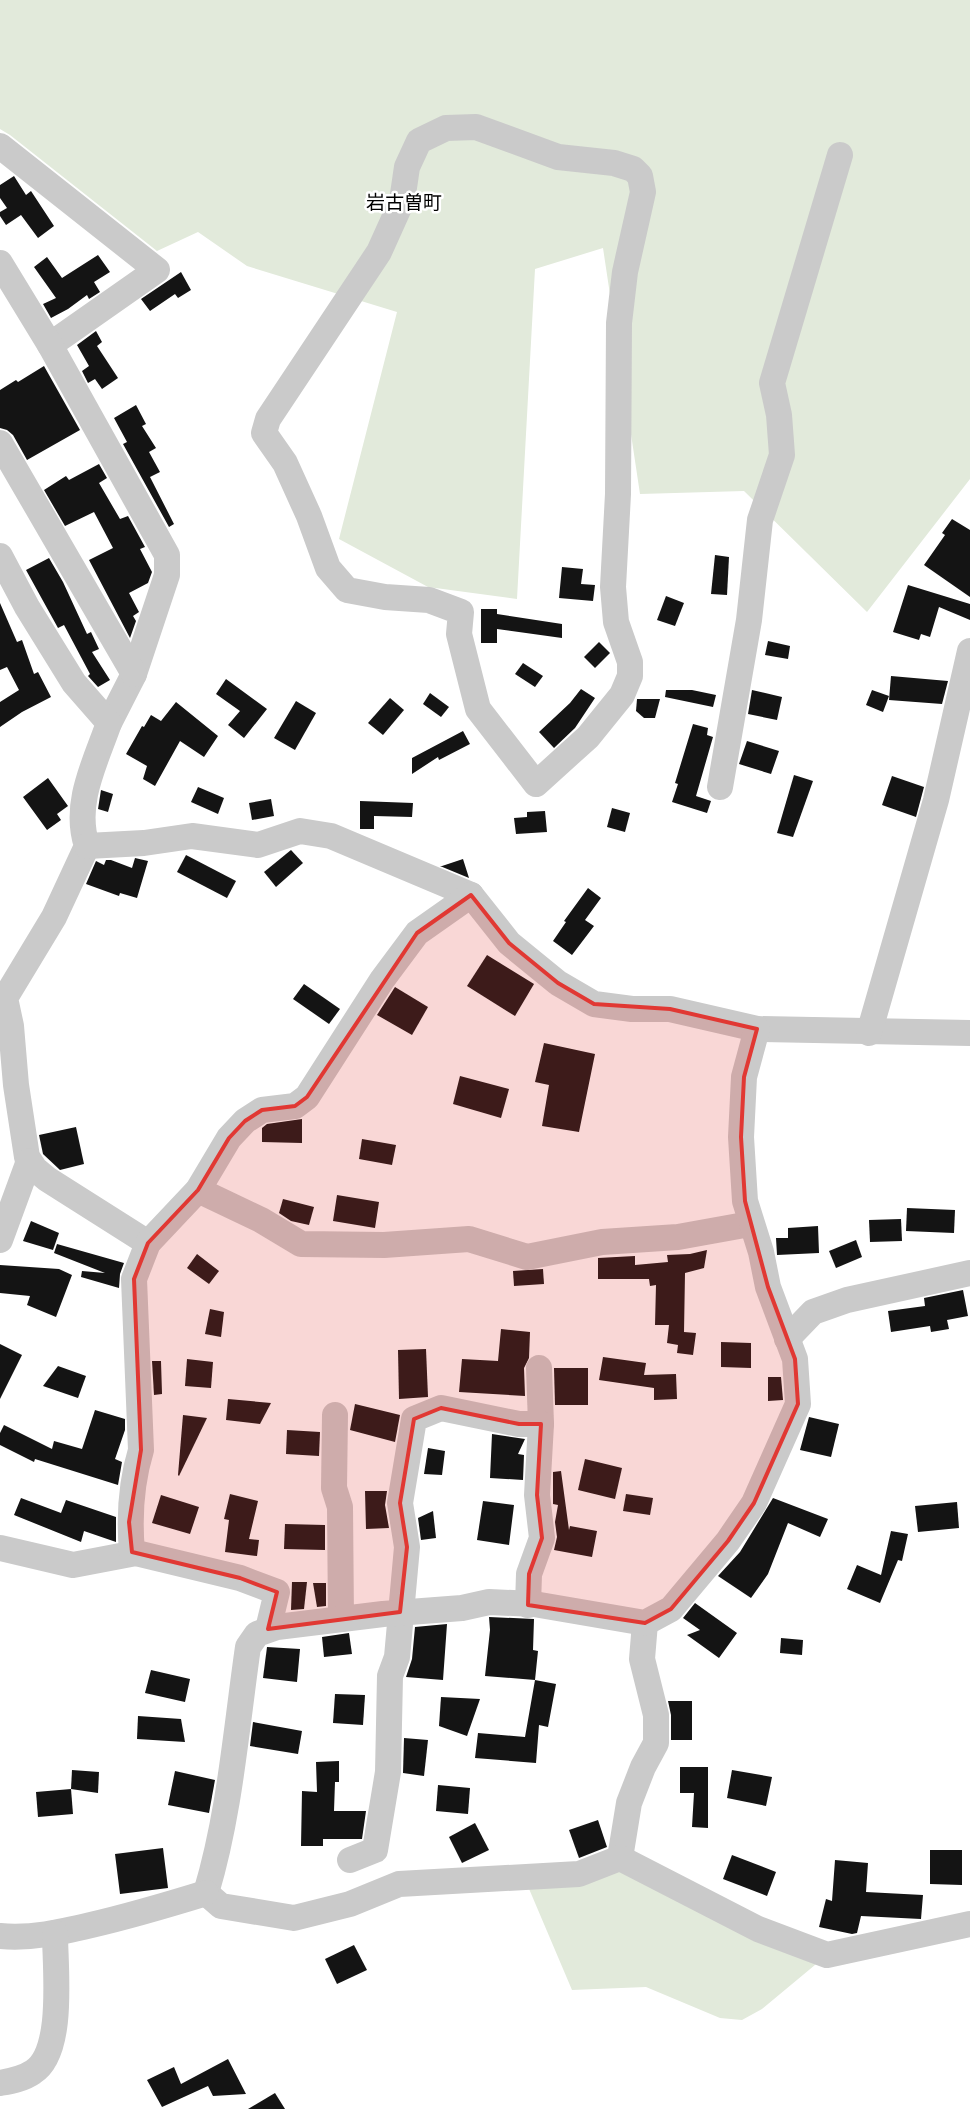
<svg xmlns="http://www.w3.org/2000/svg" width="970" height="2109" font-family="Cabin,'Noto Sans JP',sans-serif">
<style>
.green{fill:#e2eadb}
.building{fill:#141414}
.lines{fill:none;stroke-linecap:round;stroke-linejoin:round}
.minor{stroke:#cacaca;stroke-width:26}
.marked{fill:#e13833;fill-opacity:0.2;stroke:#e13833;stroke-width:4;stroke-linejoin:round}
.labels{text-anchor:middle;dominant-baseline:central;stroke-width:5;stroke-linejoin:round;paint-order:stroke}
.quarter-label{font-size:19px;fill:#000;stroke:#fff}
</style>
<rect width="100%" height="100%" fill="#fff"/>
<g class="green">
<path d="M0 0H970V479L867 612 744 491 640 494 603 248 535 269 517 599 428 587 339 539 397 312 247 266 198 232 157 251 10 135 0 129Z"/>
<path d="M620 1858 827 1955 762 2009 742 2020 720 2018 646 1987 572 1990 524 1877Z"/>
</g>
<g class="building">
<path d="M14 176 26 195 31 191 54 226 38 238 21 215 6 225 0 216V212L7 208 0 198V185Z"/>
<path d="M98 255 110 272 94 282 100 292 89 299 87 295 68 309 51 318 43 304 56 298 34 267 47 257 62 278Z"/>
<path d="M181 272 191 290 178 298 175 294 150 311 141 299Z"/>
<path d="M96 331 102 342 97 346 118 378 102 389 95 379 88 383 82 371 89 366 77 345Z"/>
<path d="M44 366 80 430 27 460 13 435 7 430 0 428V390L16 380 18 382Z"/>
<path d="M136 405 146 424 142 426 156 448 149 452 160 472 150 477 174 524 169 527 123 444 127 442 114 418Z"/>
<path d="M99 464 107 478 99 483 120 519 128 516 145 547 140 549 152 572 148 583 129 593 139 612 133 616 136 621 130 638 89 560 113 548 94 512 65 526 44 490 66 476 69 480Z"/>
<path d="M952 519 970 530V597L924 565 945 535 942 533Z"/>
<path d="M715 555 729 557 727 595 711 594Z"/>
<path d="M49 558 63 582 87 634 91 632 99 649 92 652 110 680 98 687 88 676 90 674 64 625 58 628 26 570Z"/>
<path d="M562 567 583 569 581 584 595 585 593 601 559 598Z"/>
<path d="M908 585 970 604V620L939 607 930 637 921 634 919 640 893 632Z"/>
<path d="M666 596 684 603 675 626 657 620Z"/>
<path d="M0 603 17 642 22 640 34 674 38 672 51 697 22 712 0 727V702L19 690 7 667 0 670Z"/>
<path d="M481 609H497V614L562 624V638L497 629V643H481Z"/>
<path d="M768 641 790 646 788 659 765 655Z"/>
<path d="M599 642 610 653 595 668 584 657Z"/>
<path d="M523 663 543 676 535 687 515 674Z"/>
<path d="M891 676 948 681 942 704 889 700Z"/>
<path d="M226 679 267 709 244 738 228 725 240 711 216 694Z"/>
<path d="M581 689 595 698 575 728 554 748 539 732 570 703Z"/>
<path d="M666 690H692L716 695 713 707 665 697Z"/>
<path d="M752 690 782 697 777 720 748 714Z"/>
<path d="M872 690 889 696 883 712 866 705Z"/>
<path d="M430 693 449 707 441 717 423 704Z"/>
<path d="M390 698 404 710 383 735 368 723Z"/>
<path d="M637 699H660L655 718H644L636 711Z"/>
<path d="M296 701 316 713 295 750 274 738Z"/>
<path d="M176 702 218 736 204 757 180 741 155 786 143 779 147 766 126 754 142 726 144 727 151 715 161 721Z"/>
<path d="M693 724 708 728 707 735 713 737 696 796 711 801 707 813 672 802 678 784 675 783Z"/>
<path d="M463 731 470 744 439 760 438 757 412 774V758Z"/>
<path d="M747 741 779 751 771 774 739 764Z"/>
<path d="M794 775 813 781 793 837 777 833Z"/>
<path d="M892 776 924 787 916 817 882 805Z"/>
<path d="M48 778 68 806 57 814 61 820 47 830 23 797Z"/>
<path d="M198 787 224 798 218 814 191 802Z"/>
<path d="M101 790 113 794 108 812 98 809Z"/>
<path d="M271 799 274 816 252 820 249 803Z"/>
<path d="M360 801 413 803 412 817 374 816V829H360Z"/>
<path d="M612 808 630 813 625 832 607 827Z"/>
<path d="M545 811 547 832 516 834 514 818 527 817V812Z"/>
<path d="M291 850 303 863 276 887 264 872Z"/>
<path d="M186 855 236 881 227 898 177 872Z"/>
<path d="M135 858 148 861 137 898 120 893 119 896 86 884 96 861 104 865 106 860H111L132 868Z"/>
<path d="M463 859 469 878 440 866H442Z"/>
<path d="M588 888 601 898 585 920 594 926 572 955 553 941 566 922 564 921Z"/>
<path d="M487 955 534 984 515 1016 467 986Z"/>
<path d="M304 984 340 1009 329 1024 293 999Z"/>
<path d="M395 987 428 1007 412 1035 377 1015Z"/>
<path d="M544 1043 595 1054 579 1132 542 1126 549 1085 535 1082Z"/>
<path d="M460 1076 509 1089 501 1118 453 1104Z"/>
<path d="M302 1119V1143L262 1142V1128L267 1124Z"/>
<path d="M76 1127 84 1164 60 1170 43 1154 39 1135Z"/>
<path d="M362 1139 396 1145 392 1165 359 1159Z"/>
<path d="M337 1195 379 1202 375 1228 333 1221Z"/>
<path d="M283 1199 314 1207 309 1225 291 1221 279 1213Z"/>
<path d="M907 1208 955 1210 954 1233 906 1231Z"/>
<path d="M901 1219 902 1241 870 1242 869 1220Z"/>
<path d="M31 1221 59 1233 53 1250 23 1241Z"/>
<path d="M818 1226 819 1253 777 1255 776 1238H788V1228Z"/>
<path d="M856 1240 862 1257 836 1268 829 1251Z"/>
<path d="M57 1244 124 1263 120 1274 119 1288 81 1277 82 1271 105 1273 54 1253Z"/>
<path d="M707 1250 704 1268 685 1273 684 1332 696 1333 693 1355 677 1353 678 1345 667 1343 669 1325H655L656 1285 650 1286 649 1279H598V1258L635 1256V1265L668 1262 667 1255 690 1254Z"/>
<path d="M197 1254 219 1271 209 1284 187 1268Z"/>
<path d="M0 1265 59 1269 72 1275 56 1317 27 1305 30 1296 0 1293Z"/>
<path d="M543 1269 544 1284 514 1286 513 1271Z"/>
<path d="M963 1290 968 1316 947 1320 949 1329 931 1332 930 1326 891 1332 888 1311 925 1306 924 1298Z"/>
<path d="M210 1309 224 1312 221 1337 205 1334Z"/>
<path d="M501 1329 530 1332 529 1358 524 1368 525 1396 459 1392 462 1359 498 1361Z"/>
<path d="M721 1342 751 1343V1368L721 1367Z"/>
<path d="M0 1344 22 1355 0 1399Z"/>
<path d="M426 1349 428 1397 399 1399 398 1350Z"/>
<path d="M603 1357 646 1363 644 1375 676 1374 677 1399 654 1400V1388L599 1380Z"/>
<path d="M187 1359 213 1362 211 1388 185 1386Z"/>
<path d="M152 1361H161L162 1394 154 1395Z"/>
<path d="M58 1366 86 1376 78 1398 43 1386Z"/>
<path d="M554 1368H588V1405H555Z"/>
<path d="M768 1377H781L783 1400 768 1401Z"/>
<path d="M228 1399 271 1403 260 1424 226 1420Z"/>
<path d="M355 1404 400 1415 395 1442 350 1430Z"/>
<path d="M95 1410 125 1419V1430L115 1459 122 1462 118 1485 35 1459 34 1462 0 1445V1433L4 1425 52 1449 54 1441 82 1449Z"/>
<path d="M183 1415 207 1418 179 1476 178 1475Z"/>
<path d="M809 1417 839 1424 831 1457 800 1450Z"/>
<path d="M287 1430 320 1432 319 1456 286 1454Z"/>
<path d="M492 1434 525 1439 518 1454 524 1455 523 1480 490 1478Z"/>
<path d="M428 1448 445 1451 442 1475 424 1474Z"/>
<path d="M585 1459 622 1468 615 1499 578 1490Z"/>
<path d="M561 1471 569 1530 570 1526 597 1531 592 1557 554 1550 557 1537 555 1522 558 1505 553 1504V1472Z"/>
<path d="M365 1491H387L385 1505 389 1528 366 1529Z"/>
<path d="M230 1494 258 1501 249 1539 259 1540 257 1556 225 1552 229 1520 224 1519Z"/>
<path d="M626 1494 653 1498 650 1515 623 1511Z"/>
<path d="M161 1495 199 1507 190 1534 152 1523Z"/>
<path d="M21 1498 61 1513 66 1500 116 1517V1542L84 1531 81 1542 14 1515Z"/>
<path d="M773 1498 828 1519 820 1537 788 1523 768 1574 751 1598 718 1576 740 1552Z"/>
<path d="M483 1501 514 1505 509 1545 477 1540Z"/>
<path d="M957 1502 959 1528 918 1532 915 1506Z"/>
<path d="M433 1511 436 1538 421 1540 418 1518Z"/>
<path d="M285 1524 325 1525V1550L284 1549Z"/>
<path d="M891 1531 908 1534 902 1561 898 1560 880 1603 847 1589 857 1565 881 1575Z"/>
<path d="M292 1582H307L304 1609 291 1610Z"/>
<path d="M313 1583H326V1606L317 1607Z"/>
<path d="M695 1603 737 1633 719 1658 687 1635 700 1630 683 1618Z"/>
<path d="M489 1617 534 1619 533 1650 538 1651 535 1680 485 1676 490 1630Z"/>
<path d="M447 1624 443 1680 406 1677 412 1659 415 1627Z"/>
<path d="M349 1633 352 1654 324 1657 322 1637Z"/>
<path d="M781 1638 803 1640 802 1655 780 1653Z"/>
<path d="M267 1647 300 1649 297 1682 263 1678Z"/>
<path d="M151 1670 190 1679 185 1702 145 1693Z"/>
<path d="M535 1680 556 1684 548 1727 539 1725 536 1763 475 1758 478 1733 525 1737Z"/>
<path d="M335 1694 365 1695 363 1725 333 1723Z"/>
<path d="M441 1697 480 1699 467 1736 439 1726Z"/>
<path d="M668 1701H692V1740H671V1715Z"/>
<path d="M138 1716 181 1719 185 1742 137 1739Z"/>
<path d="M253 1722 302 1731 298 1754 250 1746Z"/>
<path d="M404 1738 428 1740 424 1776 403 1773Z"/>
<path d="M339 1761V1782H335L334 1811H366L362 1839H323V1846H301L302 1791 317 1792 316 1762Z"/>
<path d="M680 1767H708V1828L692 1827 694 1793H680Z"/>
<path d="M72 1770 99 1772 98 1793 71 1789Z"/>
<path d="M732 1770 772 1777 766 1806 727 1798Z"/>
<path d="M175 1771 215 1780 209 1813 168 1805Z"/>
<path d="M438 1785 470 1788 468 1814 436 1811Z"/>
<path d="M71 1789 73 1814 38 1817 36 1792Z"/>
<path d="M598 1820 607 1847 579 1858 569 1830Z"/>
<path d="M475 1823 489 1850 462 1863 449 1837Z"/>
<path d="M163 1848 168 1888 120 1894 115 1854Z"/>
<path d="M930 1850H962V1885L930 1884Z"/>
<path d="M732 1855 776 1872 767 1896 723 1879Z"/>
<path d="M835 1860 868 1863 866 1892 923 1895 921 1919 861 1916 857 1933 852 1934 819 1927 826 1899 832 1901Z"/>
<path d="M354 1945 367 1970 337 1984 325 1959Z"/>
<path d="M228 2059 246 2094 213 2096 208 2086 162 2107 147 2080 174 2067 181 2084Z"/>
<path d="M275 2093 285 2109H248Z"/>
</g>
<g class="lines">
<g class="minor">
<path d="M476 127 558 157 614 163 633 169 640 176 643 192 625 272 619 323 618 494 613 587 616 622 630 662V676L622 695 588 737 536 784 478 709 459 634 461 612 429 600 385 597 347 590 328 568 309 516 285 463 264 433 268 419 379 252 402 201 407 167 419 141 446 128Z"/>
<path d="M0 146 157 270 50 345"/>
<path d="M0 263 50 345 167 555V575L134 674 109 723"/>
<path d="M0 443 134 674"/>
<path d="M0 556 27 607 74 683 109 723C95 763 73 804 87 846L54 917 5 998 11 1026 16 1085 27 1157 35 1169 47 1179 148 1243"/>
<path d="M720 787 749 620 760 520 782 455 779 415 772 383 840 155"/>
<path d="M87 846 144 843 192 836 258 845 300 831 331 836 471 895 509 943 558 983 594 1004 632 1009H670L757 1029 970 1033"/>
<path d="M869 1033 936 800 970 651"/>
<path d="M198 1190 261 1220 301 1244 384 1245 469 1239 527 1257 602 1242 678 1237 750 1224"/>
<path d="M0 1240 29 1161"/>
<path d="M787 1339 813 1312 847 1300 970 1273"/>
<path d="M539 1368 541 1424"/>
<path d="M335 1415 334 1488 340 1507 341 1619"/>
<path d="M0 1548 73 1565 136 1553"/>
<path d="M268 1629 277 1592 240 1578 132 1552C129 1518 131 1483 141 1450L134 1279 148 1243 198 1190 229 1138 245 1121 262 1110 295 1106 307 1097 382 980 417 933 471 895"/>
<path d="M620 1858 629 1803 643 1767 656 1743V1715L642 1659 645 1623"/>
<path d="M350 1860 375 1850 388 1772 390 1676 397 1657 407 1547 400 1503 414 1419 441 1408 519 1424H541L537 1495 542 1538 529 1574 528 1605"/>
<path d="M206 1893C230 1813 236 1730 248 1647L257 1634 277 1627 383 1614 462 1608 489 1602 534 1604 645 1623 671 1609 728 1541 754 1503 798 1404 795 1359 768 1287 761 1252 745 1201 741 1137 744 1077 757 1029"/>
<path d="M206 1893 221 1906 294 1918 350 1904 399 1884 579 1874 620 1858 758 1929 827 1955 970 1924"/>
<path d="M0 1936C31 1939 61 1932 91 1925 130 1916 167 1905 206 1893"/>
<path d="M0 2083C11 2081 23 2079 33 2072 65 2052 55 1968 55 1933"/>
</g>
</g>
<path class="marked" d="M471 895 509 943 558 983 594 1004 670 1009 757 1029 744 1077 741 1137 745 1201 768 1287 795 1359 798 1404 754 1503 728 1541 671 1609 645 1623 528 1605 529 1574 542 1538 537 1495 541 1424H519L441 1408 414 1419 400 1503 407 1547 400 1612 268 1629 277 1592 240 1578 132 1552 129 1522 141 1450 134 1279 148 1243 198 1190 229 1138 245 1121 262 1110 295 1106 307 1097 417 933Z"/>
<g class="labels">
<g class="quarter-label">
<text x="404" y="202">岩古曽町</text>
</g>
</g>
</svg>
